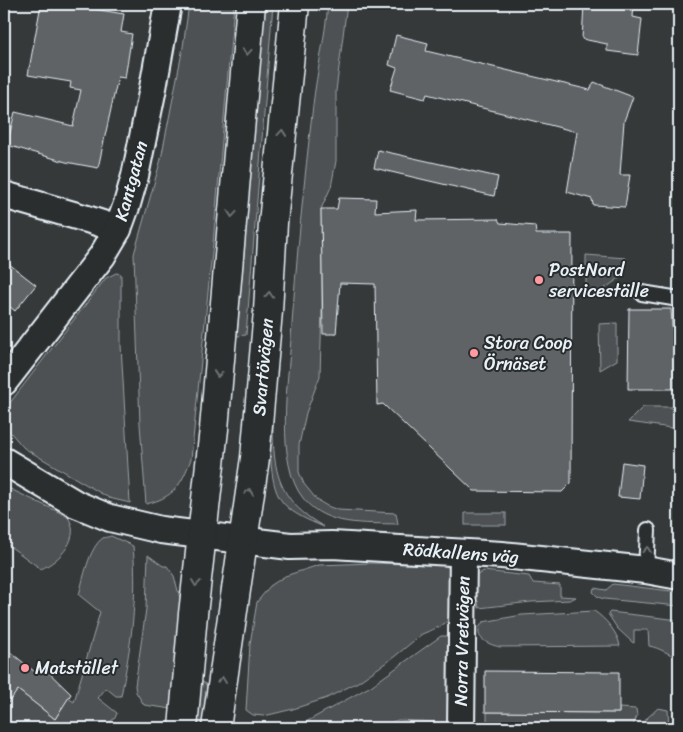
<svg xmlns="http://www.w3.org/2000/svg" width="683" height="732" font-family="Sriracha,sans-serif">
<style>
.green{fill:#4d5152;stroke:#9aa1a5}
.building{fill:#5f6365;stroke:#e8f1f8}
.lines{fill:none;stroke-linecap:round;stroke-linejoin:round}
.lane-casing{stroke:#e8f1f8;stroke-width:18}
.street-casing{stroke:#e8f1f8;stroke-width:30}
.secondary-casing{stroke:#e8f1f8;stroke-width:31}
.lane{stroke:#2a2d2e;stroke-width:14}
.street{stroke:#2a2d2e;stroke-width:26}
.secondary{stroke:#2a2d2e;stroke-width:28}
.oneway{stroke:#6c7275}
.poi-dot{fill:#ff9aa2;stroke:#2a2d2e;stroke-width:2}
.labels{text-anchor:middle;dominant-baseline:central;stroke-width:4;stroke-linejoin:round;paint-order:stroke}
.street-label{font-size:18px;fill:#e8f1f8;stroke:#2a2d2e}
.poi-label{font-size:18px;fill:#e8f1f8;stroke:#2a2d2e;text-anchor:start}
</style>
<rect width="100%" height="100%" fill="#35393a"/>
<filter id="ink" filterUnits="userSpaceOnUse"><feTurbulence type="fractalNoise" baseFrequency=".02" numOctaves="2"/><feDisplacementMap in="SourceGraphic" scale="10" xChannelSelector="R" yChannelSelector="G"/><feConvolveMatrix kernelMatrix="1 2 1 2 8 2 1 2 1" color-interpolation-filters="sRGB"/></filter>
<g filter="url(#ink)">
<g class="green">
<path d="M189 4H234L213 243 191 459C181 485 175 497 146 504L140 424 134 254 161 159 183 47Z"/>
<path d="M265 4H273L246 335 237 336Z"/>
<path d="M328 4H347L336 91V161L331 187 321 209 322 306 320 376 306 413 299 445V472L304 484 317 500 327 506 338 510 396 513 398 524C366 523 325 527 303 498 275 463 288 382 291 339 296 260 304 183 313 105 317 71 325 38 328 4Z"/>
<path d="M586 255 626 258 624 275 591 298 586 297Z"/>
<path d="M116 273 121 274V345L130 503 109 498 24 448 10 432 4 421 6 408 106 278Z"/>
<path d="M617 323V360L600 370 599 324Z"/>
<path d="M272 407C275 413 273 425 273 433 274 480 283 503 324 527 308 520 288 513 279 497 267 475 271 431 272 407Z"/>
<path d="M643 407H679V429L628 422Z"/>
<path d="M4 486 67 516C83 536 60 561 41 569L4 542Z"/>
<rect x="465" y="513" width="41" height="12"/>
<path d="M111 536 133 546C138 600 131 644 121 696H116L106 688 98 698 117 713 115 718 102 728H26L4 720V701L7 703 18 690 55 719 68 698 74 702 100 612 79 595C83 580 89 547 103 538 106 537 109 537 111 536Z"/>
<path d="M148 555 163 566H167L174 576 180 598 172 709 144 705 136 692 135 686 146 609Z"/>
<path d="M372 563 446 565 454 577V617L439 627 422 634 394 657 358 682 327 698 293 709 264 716 253 715 246 710 250 644 257 602 270 586 285 576 319 565Z"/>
<path d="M483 571 529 576 533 583 560 585V596L576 597 570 600 531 602 479 608 478 601H474L475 577Z"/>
<path d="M613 584 679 592V606L604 599 598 597 593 592 594 588 606 590Z"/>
<path d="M594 611C605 618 618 633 620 646L500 647C487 644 471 637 483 622L522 615Z"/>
<path d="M610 612 679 620V634H677V652H679V657C668 655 661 648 649 646L648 630H634V643L632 642 617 628 608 614Z"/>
<path d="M441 636H450L453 728H435V722L398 720 376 728H295L371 686Z"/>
<path d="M201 681 206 684 209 703 208 728H197Z"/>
<path d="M619 708 636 709 637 716 632 728H487V712L619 713Z"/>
<path d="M658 708 668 710 669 728H642L646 719Z"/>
</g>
<g class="building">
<path d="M41 4H63L124 14 121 32 132 34 125 78 118 77 98 168 66 162 7 145 15 112 73 126 81 90 70 88 71 82 28 75Z"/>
<path d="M584 4H634L633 17 642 19 638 55 607 51V44L582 39Z"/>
<path d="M396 35 428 43 426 51 590 90 594 82 633 97 624 121 620 175H630L625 207 593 205 592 199 567 192 577 132 427 94 425 99 390 90 397 68 389 65Z"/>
<path d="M378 150 498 177 494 196 374 168Z"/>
<path d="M339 198 376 199 375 212 417 210 416 220 498 219 500 223 535 226 536 234H572L571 483 562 492 474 491 383 404 377 405 375 284 340 283 336 334H323L321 209H337Z"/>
<path d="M4 260 36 285 15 311 4 302Z"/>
<path d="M629 309H671L673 339H679V389H628Z"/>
<path d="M622 462 643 465 640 499 618 497Z"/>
<path d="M4 647 35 672 41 665 71 694 55 719 18 690 4 708Z"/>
<path d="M485 671 619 672V713L485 712Z"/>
</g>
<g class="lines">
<defs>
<g id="lane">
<path d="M642 293 679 299"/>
<path d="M646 570 648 530"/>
</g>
<g id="street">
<path d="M4 195 87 219 118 229"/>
<path d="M4 382 102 256 118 229 127 204 135 176 153 88 168 4"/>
<path d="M4 461 76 504 110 518 161 530 290 546 332 545 502 555 646 570 679 576"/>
<path d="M461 728 463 553"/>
</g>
<g id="secondary">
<path d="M183 728 193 614 214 429 251 4"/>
<path d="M216 728 255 458 268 311 273 223 295 4"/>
</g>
</defs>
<use href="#lane" class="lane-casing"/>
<use href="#street" class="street-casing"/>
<use href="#secondary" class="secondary-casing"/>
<use href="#lane" class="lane"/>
<use href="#street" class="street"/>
<use href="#secondary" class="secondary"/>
</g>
<defs><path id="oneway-chevron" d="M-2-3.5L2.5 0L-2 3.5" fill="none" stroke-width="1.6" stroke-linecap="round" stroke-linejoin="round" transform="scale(1.25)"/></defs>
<g class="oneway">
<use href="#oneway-chevron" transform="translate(247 52) rotate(95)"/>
<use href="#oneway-chevron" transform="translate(282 133) rotate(-85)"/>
<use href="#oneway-chevron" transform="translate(232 214) rotate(95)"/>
<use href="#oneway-chevron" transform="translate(269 295) rotate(-87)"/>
<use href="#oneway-chevron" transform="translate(218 374) rotate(95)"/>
<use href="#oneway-chevron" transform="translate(249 492) rotate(-81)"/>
<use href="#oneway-chevron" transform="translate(647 550) rotate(-86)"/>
<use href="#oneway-chevron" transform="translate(196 583) rotate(97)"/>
<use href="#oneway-chevron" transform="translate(222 680) rotate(-83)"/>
</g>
</g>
<g class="poi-dot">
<circle cx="539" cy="280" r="5"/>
<circle cx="474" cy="353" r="5"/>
<circle cx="25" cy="668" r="5"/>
</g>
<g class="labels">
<g class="street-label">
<text transform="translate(131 181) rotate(-75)">Kantgatan</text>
<text transform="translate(263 367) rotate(-85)">Svartövägen</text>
<text transform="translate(461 553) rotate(4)">Rödkallens väg</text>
<text transform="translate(462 641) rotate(-89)">Norra Vretvägen</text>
</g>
<g class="poi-label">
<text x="549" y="270">PostNord<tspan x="549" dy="21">serviceställe</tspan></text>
<text x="484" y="343">Stora Coop<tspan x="484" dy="21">Örnäset</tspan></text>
<text x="35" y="668">Matstället</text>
</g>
</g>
<rect width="683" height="732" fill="none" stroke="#2a2d2e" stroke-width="20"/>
<rect x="10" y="10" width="663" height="712" fill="none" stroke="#e8f1f8" stroke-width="2" filter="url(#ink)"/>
</svg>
